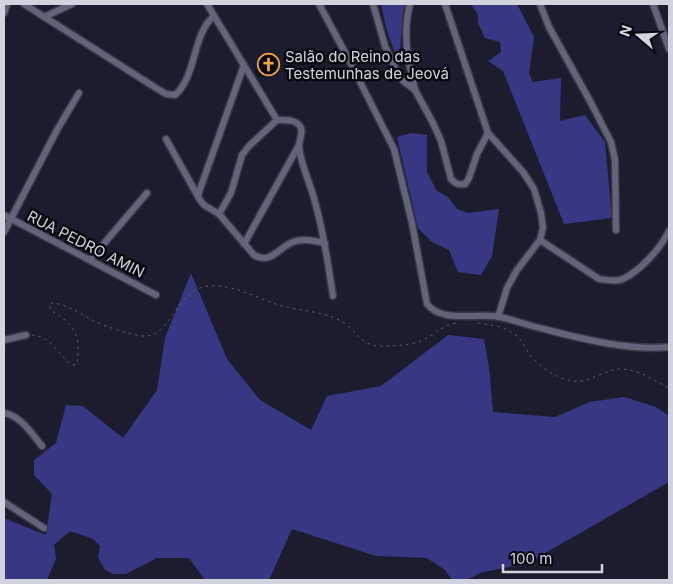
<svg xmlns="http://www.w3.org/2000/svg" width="673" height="584" font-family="Inter,sans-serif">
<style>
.forest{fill:#383783}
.building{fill:#404256;stroke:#5b5e73;filter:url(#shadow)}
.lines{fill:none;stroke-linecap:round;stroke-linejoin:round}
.street-casing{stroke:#373846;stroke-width:9}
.path{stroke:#5c5e6d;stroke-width:1;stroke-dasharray:2.5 4;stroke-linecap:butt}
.street{stroke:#62657a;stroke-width:6}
.labels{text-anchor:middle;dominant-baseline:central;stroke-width:5;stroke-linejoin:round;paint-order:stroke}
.poi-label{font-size:15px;fill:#d1d3df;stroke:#07080f;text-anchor:start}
.street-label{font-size:15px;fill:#d1d3df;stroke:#07080f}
</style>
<defs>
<filter id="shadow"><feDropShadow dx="-3.5" dy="3.5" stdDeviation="2.5" flood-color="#0009"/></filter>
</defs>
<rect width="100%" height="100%" fill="#1b1d2e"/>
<g class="forest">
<path d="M381 4H406L403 12 399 66 386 27Z"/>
<path d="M470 4H517L534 37 529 74 533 82 561 78 560 121 585 115 605 142 612 218 564 224 503 71 488 61 501 52 500 42 485 38 478 23V14Z"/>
<path d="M411 133 427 135V172L436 190 448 197 457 209 468 213 499 209 492 256 481 275 458 272 449 250 432 242 418 228 397 137Z"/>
<path d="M191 273 227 359 260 400 311 430 327 396 381 386 448 335 484 339 489 367 493 412 555 417 590 402 624 397 656 407 669 416V482L526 564 483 572 466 580H452L445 570 427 558 376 556 292 529 269 580H205L189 558H157L126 574H113L105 570 98 557 100 546 93 539 70 531 54 545 56 559 47 580H4V518L46 535 52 494 34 475V460L56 443 66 405 83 406 123 438 157 390 165 338Z"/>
</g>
<path class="building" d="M273 57 280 64 263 75 258 66Z"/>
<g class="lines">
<defs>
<g id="street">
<path d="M24 4 156 88 166 94 175 95C197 76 192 34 214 16"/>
<path d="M207 4 277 120"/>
<path d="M319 4 348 58 394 149 412 223 427 304C443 324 477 312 500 317 515 320 529 326 544 329 582 339 631 351 669 347"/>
<path d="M373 4 385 46 394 66 403 81 415 90 433 123 441 141 451 179C456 184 458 185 465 184L469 178 477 154 488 133"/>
<path d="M410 4C402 33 408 61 415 90"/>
<path d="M445 4 488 133 523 172 534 189 541 213 543 228 540 240 517 270 507 288 498 317"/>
<path d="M540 4 549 27 590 101 611 142 615 160 616 230"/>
<path d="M653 4 669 49"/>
<path d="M4 13 7 4"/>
<path d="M44 17 72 4"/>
<path d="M277 120C285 120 297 119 301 128 303 134 299 140 299 146 300 163 311 185 315 202 324 233 328 264 333 296"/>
<path d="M166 139 200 200 204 205 219 214 254 255C271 265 279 247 293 242 303 238 314 241 325 243"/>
<path d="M198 195 244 65"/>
<path d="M219 214 231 193 242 155 249 146 277 120"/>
<path d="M4 215 156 295"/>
<path d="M4 232 57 130 79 93"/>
<path d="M540 240 599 279C606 280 616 282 623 279 641 270 660 249 669 231"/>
<path d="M244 244 299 145"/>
<path d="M90 260 147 193"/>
<path d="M4 340 26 335"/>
<path d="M4 413C20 415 32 434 42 446"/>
<path d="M4 502 44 528"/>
</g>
</defs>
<use href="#street" class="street-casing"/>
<g class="path">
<path d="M478 323C490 325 504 326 514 334 522 339 525 348 530 355 539 366 555 377 568 380 587 386 602 370 620 369 639 369 653 380 669 388"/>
<path d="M32 335C50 336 58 353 70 364L75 365 77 364C81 335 75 324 50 310V303C67 303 82 315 96 322 110 328 128 334 143 336 171 339 175 289 209 286 233 284 256 298 279 305 299 311 323 311 341 321 355 329 361 345 378 346 392 346 410 346 423 340 435 334 443 325 457 323"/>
</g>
<use href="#street" class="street"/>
</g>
<defs>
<symbol id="church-ring" viewBox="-11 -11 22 22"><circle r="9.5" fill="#07080f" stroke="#f2a541" stroke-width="1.5"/><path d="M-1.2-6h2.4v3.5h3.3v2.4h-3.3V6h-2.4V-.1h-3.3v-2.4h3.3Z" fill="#f2a541"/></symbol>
</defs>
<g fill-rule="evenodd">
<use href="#church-ring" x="256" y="52" width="25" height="25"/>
</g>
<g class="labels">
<g class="poi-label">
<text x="285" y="56">Salão do Reino das<tspan x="285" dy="17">Testemunhas de Jeová</tspan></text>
</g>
<g class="street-label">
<text transform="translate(86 244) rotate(27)">RUA PEDRO AMIN</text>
</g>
</g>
<rect width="673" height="584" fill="none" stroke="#d1d3df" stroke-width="10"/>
<g transform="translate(638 35) rotate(289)" stroke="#07080f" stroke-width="4" paint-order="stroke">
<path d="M0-4L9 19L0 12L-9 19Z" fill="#d1d3df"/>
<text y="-8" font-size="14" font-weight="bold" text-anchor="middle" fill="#d1d3df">N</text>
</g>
<path d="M503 564v8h99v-8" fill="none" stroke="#d1d3df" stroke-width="2.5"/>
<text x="510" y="564" font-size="15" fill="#d1d3df" stroke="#07080f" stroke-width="4" paint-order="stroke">100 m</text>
</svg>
